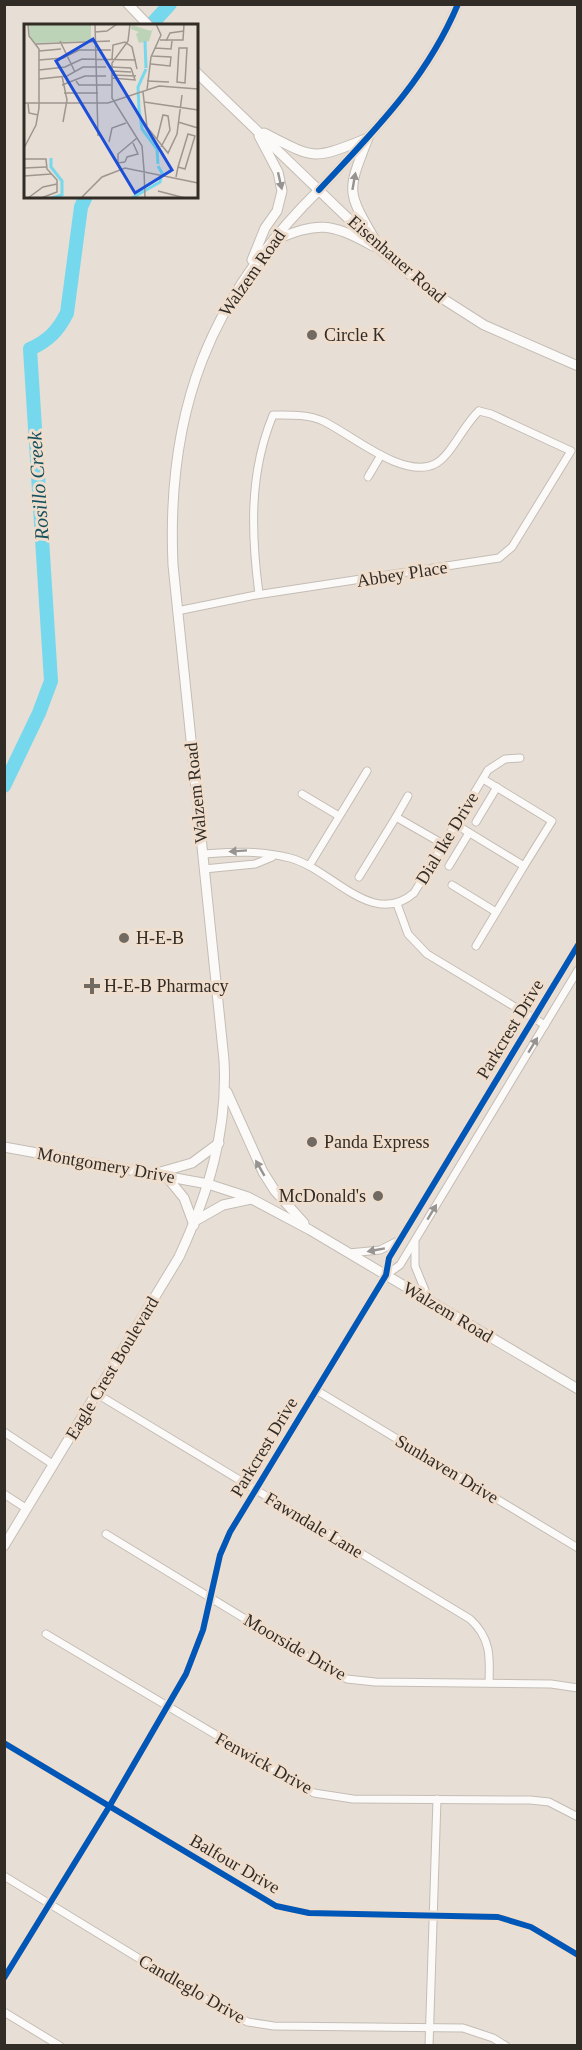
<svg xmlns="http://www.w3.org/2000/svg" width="582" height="2050" font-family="'Times New Roman',serif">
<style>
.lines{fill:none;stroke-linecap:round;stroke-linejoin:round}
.river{stroke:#76d8ec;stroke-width:14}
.minor-casing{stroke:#c4bdb5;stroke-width:9}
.tertiary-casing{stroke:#c4bdb5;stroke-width:10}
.secondary-casing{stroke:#c4bdb5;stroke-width:11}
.minor{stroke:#fbfaf9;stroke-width:7}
.tertiary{stroke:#fbfaf9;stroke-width:8}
.secondary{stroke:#fbfaf9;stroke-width:9}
.cycleway-casing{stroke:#efdecd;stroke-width:10}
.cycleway{stroke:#0057b8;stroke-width:6}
.oneway{fill:#969390}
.poi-dot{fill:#716a63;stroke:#efdecd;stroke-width:2}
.labels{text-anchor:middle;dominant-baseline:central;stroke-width:6;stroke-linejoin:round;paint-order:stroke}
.street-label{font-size:18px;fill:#322c26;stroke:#efdecd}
.poi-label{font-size:18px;fill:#322c26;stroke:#efdecd;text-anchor:start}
.water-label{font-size:20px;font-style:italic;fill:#16515f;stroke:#efdecd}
.inset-river{fill:none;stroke:#76d8ec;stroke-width:3}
.inset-road{fill:none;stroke:#9f978f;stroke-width:1.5}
.view{fill:#1d4ed8;fill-opacity:0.15;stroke:#1d4ed8;stroke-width:3}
.inset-edge{fill:none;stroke:#322c26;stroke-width:3}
</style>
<rect width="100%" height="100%" fill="#e7ded5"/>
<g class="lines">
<g class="river">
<path d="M150 26 170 4"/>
<path d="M4 786 39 713 51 681 30 349C48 341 58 331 67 313L81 207 86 196"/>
</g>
<defs>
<g id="minor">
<path d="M368 477 381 455"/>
<path d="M259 594C251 533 249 473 273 415 289 415 307 414 323 421 351 434 403 480 435 464 451 456 464 424 479 411"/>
<path d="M177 611 256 595 499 558 512 547 571 451 491 414 479 411"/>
<path d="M483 779 552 821 524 866"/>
<path d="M302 794 339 816"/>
<path d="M396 817 408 796"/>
<path d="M476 822 497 787"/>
<path d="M455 824 524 866 476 946"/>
<path d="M203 854C235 852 259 850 290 858 332 869 372 929 414 893L488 770 505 759 520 758"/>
<path d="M309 866 367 771"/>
<path d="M449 866 469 833"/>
<path d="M204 869 255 864 272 857"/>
<path d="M359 877 396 817 443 844"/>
<path d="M452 885 496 912"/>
<path d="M397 904 408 934 427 954 545 1025"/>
<path d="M415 1243V1266L429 1300"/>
<path d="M349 1253 380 1250 398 1241"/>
<path d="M386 1275 400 1265 578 970"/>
<path d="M316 1390 578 1548"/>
<path d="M97 1394 470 1619C491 1638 490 1657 489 1683"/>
<path d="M4 1432 54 1465"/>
<path d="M4 1494 27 1509"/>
<path d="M106 1534 319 1664 347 1679 375 1682 551 1684 578 1688"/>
<path d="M46 1634 314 1793 353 1799 530 1800 549 1802 578 1817"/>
<path d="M4 1743 276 1906 309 1913 498 1917 531 1927 578 1955"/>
<path d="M4 1876 225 2011 248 2022 274 2026 463 2028 493 2038 506 2046"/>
<path d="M4 1978 109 1807 186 1674 203 1630 220 1555 230 1532 386 1275 389 1258 578 945"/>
<path d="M4 2012 60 2046"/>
<path d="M429 2046 437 1799"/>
</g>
<path id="tertiary" d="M319 190C374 131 426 80 458 4"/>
<g id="secondary">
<path d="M128 4 149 26"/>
<path d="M196 72 383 252 426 288 484 325 578 366"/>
<path d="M264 133C317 160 312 160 368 138"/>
<path d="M368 138C347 192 346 190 375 240"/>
<path d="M274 240C319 222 329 222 373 246"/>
<path d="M252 260 265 228 277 211 282 191 278 172 259 136"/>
<path d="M227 1092 263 1172 275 1191 304 1223"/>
<path d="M4 1147 208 1184 248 1197 310 1230 578 1389"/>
<path d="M157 1173 192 1163 219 1143"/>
<path d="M166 1176 184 1198 194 1225"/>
<path d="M195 1221 223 1205 251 1199"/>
<path d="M4 1546 179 1257C208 1194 228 1131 224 1060L173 565C166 411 209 298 319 190"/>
</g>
</defs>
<use href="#minor" class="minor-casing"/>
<use href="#tertiary" class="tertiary-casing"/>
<use href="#secondary" class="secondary-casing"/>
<use href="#minor" class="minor"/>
<use href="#tertiary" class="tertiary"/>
<use href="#secondary" class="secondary"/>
<defs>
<g id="cycleway">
<path d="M319 190C374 131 426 80 458 4"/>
<path d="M4 1743 276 1906 309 1913 498 1917 531 1927 578 1955"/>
<path d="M4 1978 109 1807 186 1674 203 1630 220 1555 230 1532 386 1275 389 1258 578 945"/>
</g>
</defs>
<use href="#cycleway" class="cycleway-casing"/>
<use href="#cycleway" class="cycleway"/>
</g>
<defs><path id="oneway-solid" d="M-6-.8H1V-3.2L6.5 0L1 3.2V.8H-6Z" transform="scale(1.5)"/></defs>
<g class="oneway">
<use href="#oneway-solid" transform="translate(280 181) rotate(77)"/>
<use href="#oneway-solid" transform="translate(354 181) rotate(-80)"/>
<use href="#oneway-solid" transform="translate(238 851) rotate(176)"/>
<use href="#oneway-solid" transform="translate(533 1045) rotate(-59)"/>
<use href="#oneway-solid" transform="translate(260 1168) rotate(-120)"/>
<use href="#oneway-solid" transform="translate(432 1212) rotate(-59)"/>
<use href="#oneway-solid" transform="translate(376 1250) rotate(170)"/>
</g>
<g class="poi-dot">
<circle cx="312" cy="335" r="6"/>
<circle cx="124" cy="938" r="6"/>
<path d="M89 977h6v6h6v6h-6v6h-6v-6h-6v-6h6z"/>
<circle cx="312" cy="1142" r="6"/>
<circle cx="378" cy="1196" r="6"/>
</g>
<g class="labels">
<g class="street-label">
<text transform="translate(397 259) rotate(41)">Eisenhauer Road</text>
<text transform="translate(252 273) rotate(-55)">Walzem Road</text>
<text transform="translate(402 574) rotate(-9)">Abbey Place</text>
<text transform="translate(196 793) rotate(-96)">Walzem Road</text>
<text transform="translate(447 838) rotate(-59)">Dial Ike Drive</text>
<text transform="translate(510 1029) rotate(-59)">Parkcrest Drive</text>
<text transform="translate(106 1165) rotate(10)">Montgomery Drive</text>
<text transform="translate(448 1312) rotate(31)">Walzem Road</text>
<text transform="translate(112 1368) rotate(-59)">Eagle Crest Boulevard</text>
<text transform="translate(264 1447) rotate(-59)">Parkcrest Drive</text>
<text transform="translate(447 1469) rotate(31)">Sunhaven Drive</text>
<text transform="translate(314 1525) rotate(31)">Fawndale Lane</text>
<text transform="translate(295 1647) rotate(30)">Moorside Drive</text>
<text transform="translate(264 1763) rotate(29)">Fenwick Drive</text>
<text transform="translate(235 1864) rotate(30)">Balfour Drive</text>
<text transform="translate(192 1989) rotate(30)">Candleglo Drive</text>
</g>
<g class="poi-label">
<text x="324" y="335">Circle K</text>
<text x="136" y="938">H-E-B</text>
<text x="104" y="986">H-E-B Pharmacy</text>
<text x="324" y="1142">Panda Express</text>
<text x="366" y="1196" text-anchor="end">McDonald's</text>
</g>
<g class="water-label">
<text transform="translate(38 486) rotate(-94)">Rosillo Creek</text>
</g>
</g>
<g transform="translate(24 24)">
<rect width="174" height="174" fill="#e7ded5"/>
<path d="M5 0H67V17L11 19 6 13ZM108 1 127 7 129 4 125 17 115 19 112 10 115 8 107 5Z" fill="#bdd3b8"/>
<path class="inset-river" d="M121 17 122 44M122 45 114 63 115 85 118 105 133 125 134 140M27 134V143L38 157V171L28 174M108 174 136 158 138 149 134 142"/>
<path class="inset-road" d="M71 0 74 112M106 0 104 17 88 39V74L118 122 120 146M71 8 83 7 93 0M136 16H159L160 0M36 17 51 48M142 17 146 9 160 7M12 20 86 17M131 24 147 25 148 17M155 24H163L161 59 153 58ZM15 27 37 25M88 35 89 21 101 18 108 23 113 45M15 36 39 34 55 26H87M127 40 146 42 147 33 128 32M87 43 107 44M15 46 41 43 58 35 112 36M88 47 107 48M88 51 112 52M38 52 43 76 39 98M88 54 111 56 107 44M15 55 43 52 59 43H82M52 57 55 61H87M123 57 145 58M38 61 61 52H82M123 66 127 33 137 11 132 0M119 68 123 103 144 129 153 110 158 71M40 69H74M120 78 174 86M0 79H84L135 62 174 65M4 79 5 89 14 91M154 98 174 104M133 115 139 91 144 92 146 106 137 123M85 118 88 104 102 99M0 124 12 101 15 84V25L5 12 4 0M0 135H22L23 145 33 156V168L17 174M101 138 94 139V130L113 114M101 138 103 133 114 130 109 119M0 144 22 143M120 146 121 174M0 152 27 150M152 153 154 143 164 110 171 112 161 145 154 143M134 167 161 174M4 174 19 163 33 160M57 174 78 153 101 144 174 159"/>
<path class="view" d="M69 15 148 146 111 169 32 37Z"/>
<rect width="174" height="174" class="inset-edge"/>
</g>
<rect width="582" height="2050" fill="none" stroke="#322c26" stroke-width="12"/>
</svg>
